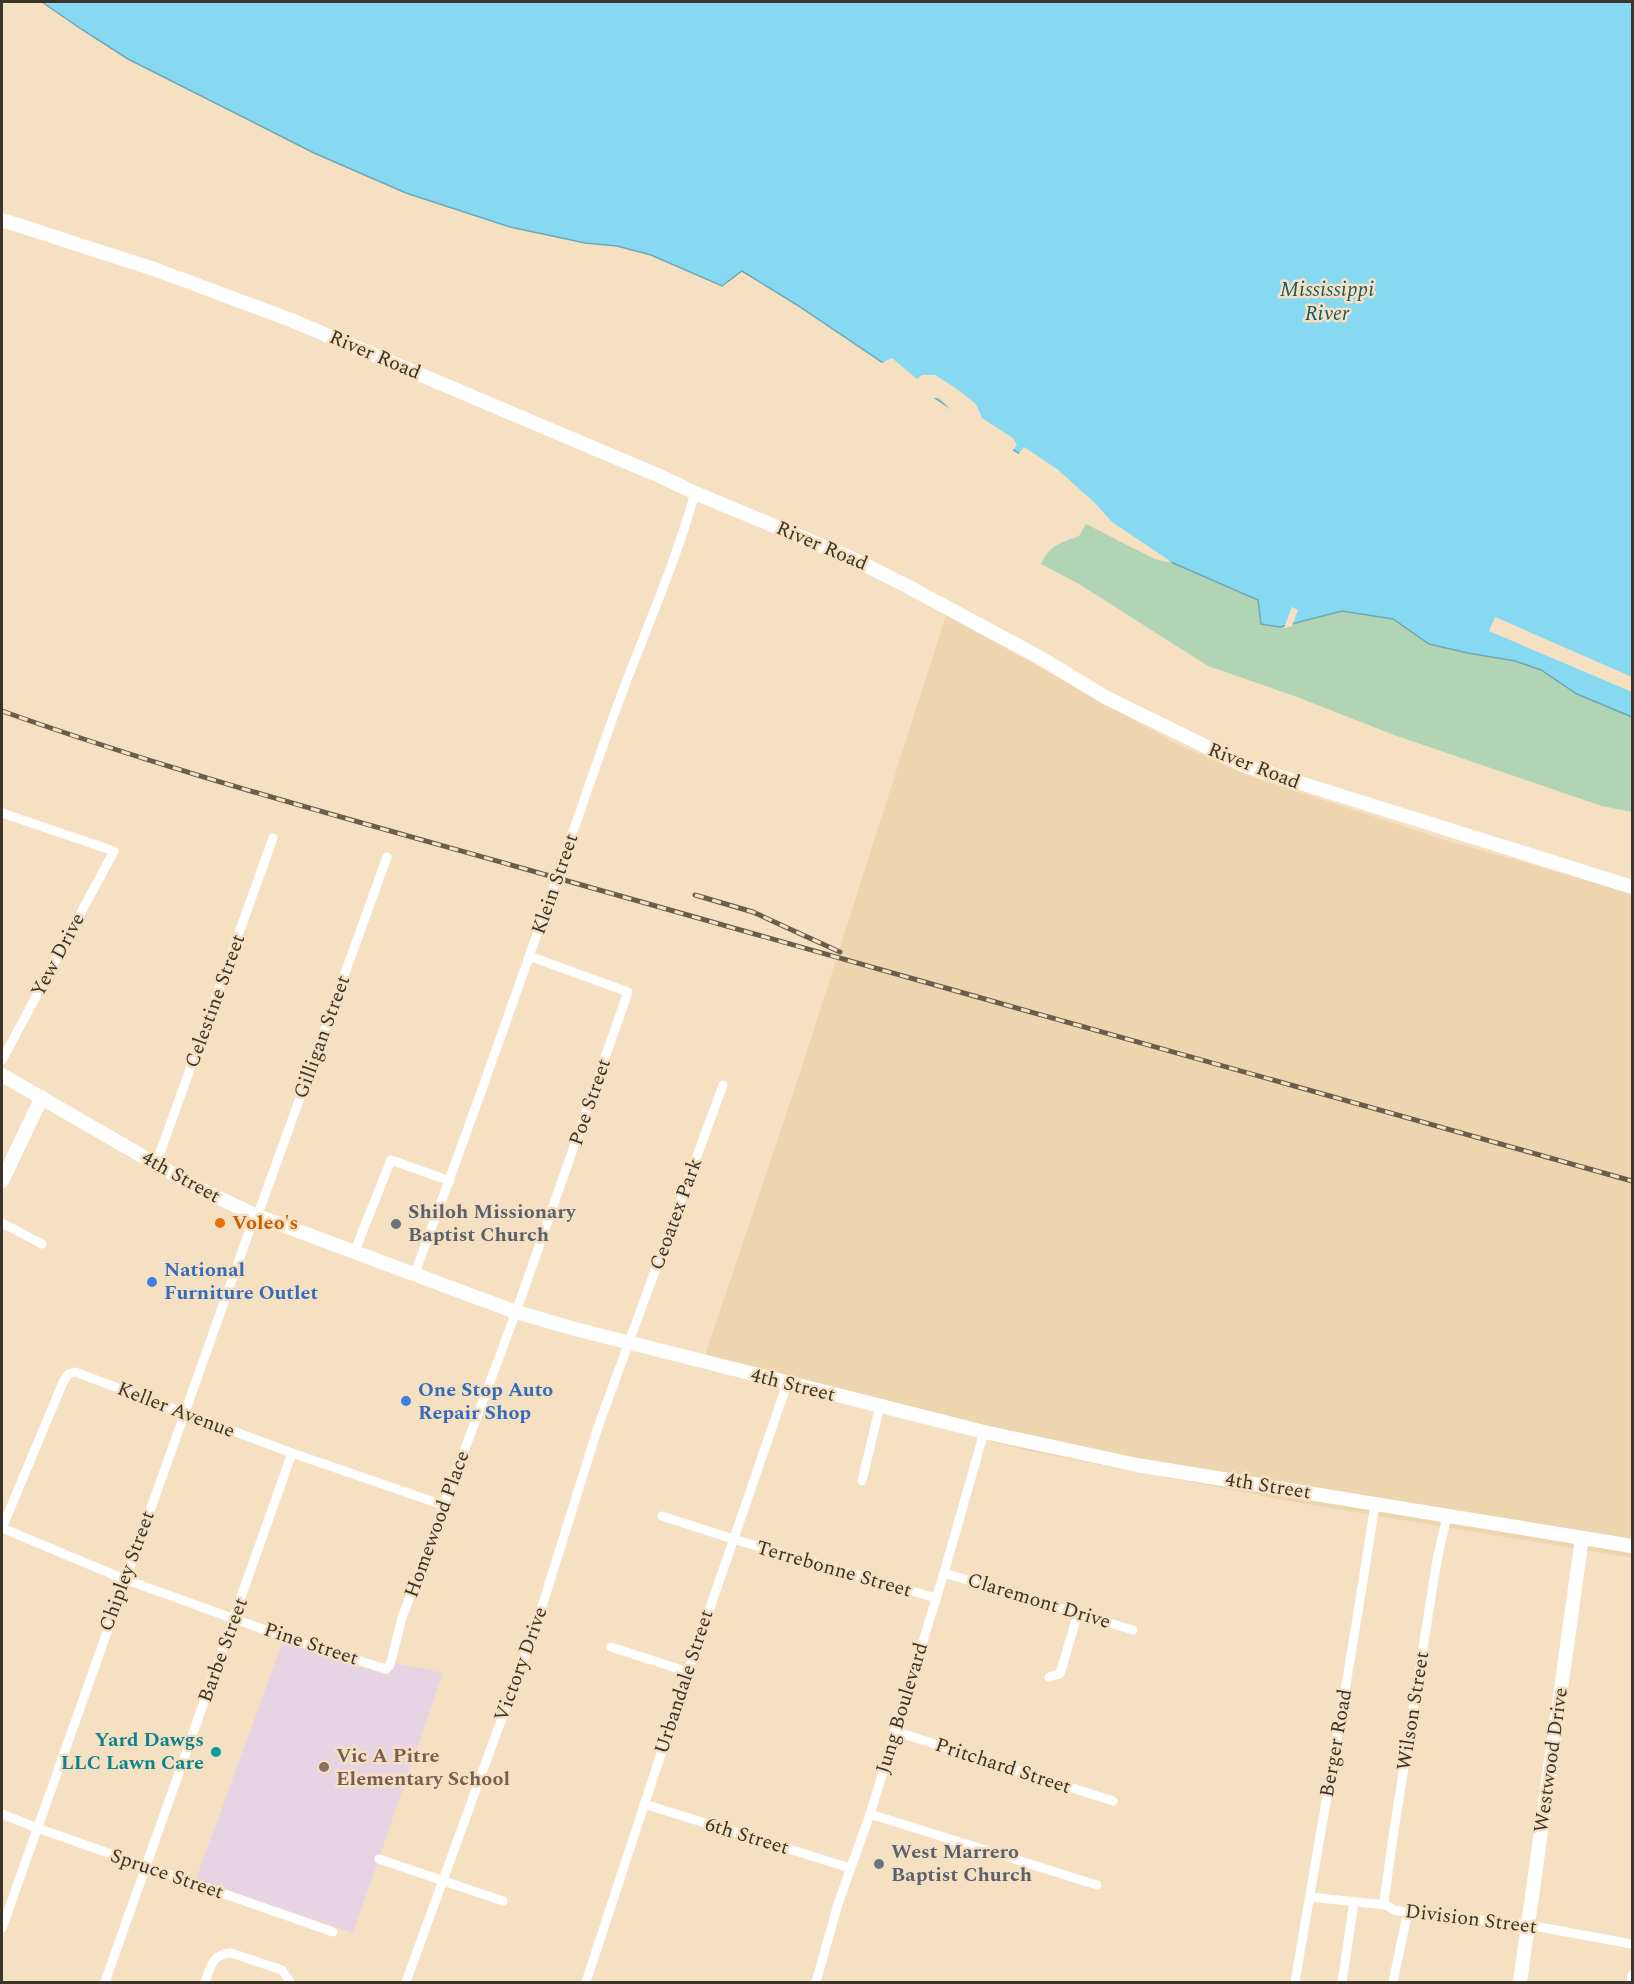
<svg xmlns="http://www.w3.org/2000/svg" width="1634" height="1984" font-family="Spectral,serif">
<style>
.built{fill:#edd5b0}
.education{fill:#e7d3e3}
.green{fill:#b1d4b4}
.water{fill:#86d9f1;stroke:#70a8b5;stroke-width:1.5}
.pier{fill:#f5e1c2}
.lines{fill:none;stroke-linecap:round;stroke-linejoin:round}
.street{stroke:#fff;stroke-width:9}
.secondary{stroke:#fff;stroke-width:14}
.rail-casing{stroke:#695e4d;stroke-width:5}
.rail{stroke:#f5e1c2;stroke-width:3;stroke-dasharray:9;stroke-linecap:butt}
.food-dot{fill:#e8710a;stroke:#f5e1c2;stroke-width:2}
.worship-dot{fill:#6b7280;stroke:#f5e1c2;stroke-width:2}
.shop-dot{fill:#3f7fe0;stroke:#f5e1c2;stroke-width:2}
.culture-dot{fill:#0f9aa8;stroke:#f5e1c2;stroke-width:2}
.education-dot{fill:#8d6e63;stroke:#f5e1c2;stroke-width:2}
.labels{text-anchor:middle;dominant-baseline:central;stroke-width:5;stroke-linejoin:round;paint-order:stroke}
.street-label{font-size:20px;fill:#3c3428;stroke:#f5e1c2}
.worship-label{font-size:20px;font-weight:bold;fill:#5b616d;stroke:#f5e1c2;text-anchor:start}
.food-label{font-size:20px;font-weight:bold;fill:#c56008;stroke:#f5e1c2;text-anchor:start}
.shop-label{font-size:20px;font-weight:bold;fill:#366cbe;stroke:#f5e1c2;text-anchor:start}
.culture-label{font-size:20px;font-weight:bold;fill:#0d838f;stroke:#f5e1c2;text-anchor:end}
.education-label{font-size:20px;font-weight:bold;fill:#785e54;stroke:#f5e1c2;text-anchor:start}
.water-label{font-size:21px;font-style:italic;fill:#165a6b;stroke:#f5e1c2}
</style>
<rect width="100%" height="100%" fill="#f5e1c2"/>
<path class="built" d="M946 615 1177 744 1247 775 1448 841 1632 893V1558L1295 1502 1033 1452 701 1367 797 1082Z"/>
<path class="education" d="M283 1641 389 1676 395 1663 443 1673 353 1933 196 1879Z"/>
<path class="green" d="M1086 524 1155 559 1337 587 1506 655 1632 710V812L1602 806 1394 735 1297 697 1208 666 1079 584 1041 564C1049 545 1061 543 1079 536Z"/>
<path class="water" d="M42 2H1632V717L1577 694 1541 670 1515 661 1468 653 1429 644 1393 619 1342 611 1280 627 1261 624 1258 600 1125 542 1065 482 1002 443 797 305 742 271 722 286 651 255 617 246 585 243 510 227 406 193 314 153 128 59 81 29Z"/>
<g class="pier">
<path d="M892 358 917 379 922 375H935L957 389 976 404 982 418 1013 438 1017 445 1011 452 958 417 939 398H930L880 364Z"/>
<path d="M1024 447 1057 469 1095 503 1112 522 1173 563 1159 560 1119 541 1086 512 1063 485 1017 456Z"/>
<path d="M1292 607 1298 610 1292 626 1286 628H1284Z"/>
<path d="M1495 617 1632 677V692L1489 631Z"/>
</g>
<g class="lines">
<g class="street">
<path d="M2 813 114 851 2 1060"/>
<path d="M156 1164 273 838"/>
<path d="M257 1217 387 857"/>
<path d="M2 1223 42 1244"/>
<path d="M354 1253 391 1160 450 1181"/>
<path d="M414 1275C483 1092 546 908 611 723 638 646 673 572 695 493"/>
<path d="M862 1481 880 1406"/>
<path d="M662 1516 733 1539 936 1598"/>
<path d="M2 1528 124 1579 298 1642 386 1669 390 1665 402 1618 516 1312 628 992 529 956"/>
<path d="M2 1528 64 1380 69 1374 75 1372 292 1453 443 1505"/>
<path d="M944 1573 1133 1630"/>
<path d="M611 1647 688 1672"/>
<path d="M1049 1677 1060 1674 1078 1613"/>
<path d="M894 1731 1113 1801"/>
<path d="M644 1804 850 1868"/>
<path d="M2 1814 37 1828 333 1932"/>
<path d="M870 1814 1097 1885"/>
<path d="M379 1859 503 1901"/>
<path d="M1310 1897 1386 1905 1394 1910 1411 1913 1528 1925 1632 1944"/>
<path d="M1386 1905 1384 1901 1394 1830 1437 1560 1447 1516"/>
<path d="M2 1928 255 1215"/>
<path d="M105 1982 292 1453"/>
<path d="M205 1982C210 1968 213 1953 231 1953L282 1970 290 1982"/>
<path d="M406 1982 539 1616 599 1424 723 1085"/>
<path d="M586 1982 688 1672 787 1384"/>
<path d="M816 1982 838 1904 870 1814 944 1573 984 1432"/>
<path d="M1295 1982C1322 1823 1351 1664 1375 1504"/>
<path d="M1342 1982 1354 1902"/>
<path d="M1393 1982 1406 1920 1411 1913"/>
<path d="M1631 1982 1632 1975"/>
</g>
<g class="secondary">
<path d="M2 220 154 269 291 320 662 477 695 493 849 557 905 585 1039 657 1105 697 1246 766 1632 887"/>
<path d="M2 1075 194 1186 255 1215 516 1312 579 1330 984 1432 1137 1465 1632 1546"/>
<path d="M2 1181 42 1097"/>
<path d="M1520 1982 1582 1538"/>
</g>
<defs>
<g id="rail">
<path d="M2 711C184 776 371 825 557 878 915 980 1274 1080 1632 1181"/>
<path d="M695 895 753 912 840 952"/>
</g>
</defs>
<use href="#rail" class="rail-casing"/>
<use href="#rail" class="rail"/>
</g>
<circle class="food-dot" cx="220" cy="1223" r="6"/>
<g class="worship-dot">
<circle cx="396" cy="1224" r="6"/>
<circle cx="879" cy="1864" r="6"/>
</g>
<g class="shop-dot">
<circle cx="152" cy="1282" r="6"/>
<circle cx="406" cy="1401" r="6"/>
</g>
<circle class="culture-dot" cx="216" cy="1752" r="6"/>
<circle class="education-dot" cx="324" cy="1767" r="6"/>
<g class="labels">
<g class="street-label">
<text transform="translate(375 355) rotate(23)">River Road</text>
<text transform="translate(822 546) rotate(23)">River Road</text>
<text transform="translate(1254 766) rotate(21)">River Road</text>
<text transform="translate(555 884) rotate(-71)">Klein Street</text>
<text transform="translate(58 955) rotate(-62)">Yew Drive</text>
<text transform="translate(215 1001) rotate(-70)">Celestine Street</text>
<text transform="translate(322 1037) rotate(-70)">Gilligan Street</text>
<text transform="translate(590 1102) rotate(-71)">Poe Street</text>
<text transform="translate(181 1177) rotate(29)">4th Street</text>
<text transform="translate(676 1214) rotate(-70)">Ceoatex Park</text>
<text transform="translate(793 1385) rotate(14)">4th Street</text>
<text transform="translate(176 1410) rotate(21)">Keller Avenue</text>
<text transform="translate(1268 1486) rotate(9)">4th Street</text>
<text transform="translate(437 1524) rotate(-70)">Homewood Place</text>
<text transform="translate(834 1569) rotate(16)">Terrebonne Street</text>
<text transform="translate(127 1571) rotate(-70)">Chipley Street</text>
<text transform="translate(1039 1601) rotate(17)">Claremont Drive</text>
<text transform="translate(311 1644) rotate(18)">Pine Street</text>
<text transform="translate(223 1650) rotate(-70)">Barbe Street</text>
<text transform="translate(521 1664) rotate(-70)">Victory Drive</text>
<text transform="translate(684 1682) rotate(-72)">Urbandale Street</text>
<text transform="translate(902 1708) rotate(-73)">Jung Boulevard</text>
<text transform="translate(1413 1711) rotate(-81)">Wilson Street</text>
<text transform="translate(1336 1743) rotate(-80)">Berger Road</text>
<text transform="translate(1551 1760) rotate(-82)">Westwood Drive</text>
<text transform="translate(1003 1766) rotate(18)">Pritchard Street</text>
<text transform="translate(747 1836) rotate(17)">6th Street</text>
<text transform="translate(167 1874) rotate(19)">Spruce Street</text>
<text transform="translate(1471 1919) rotate(7)">Division Street</text>
</g>
<g class="worship-label">
<text x="408" y="1212">Shiloh Missionary<tspan x="408" dy="23">Baptist Church</tspan></text>
<text x="891" y="1852">West Marrero<tspan x="891" dy="23">Baptist Church</tspan></text>
</g>
<g class="food-label">
<text x="232" y="1223">Voleo's</text>
</g>
<g class="shop-label">
<text x="164" y="1270">National<tspan x="164" dy="23">Furniture Outlet</tspan></text>
<text x="418" y="1390">One Stop Auto<tspan x="418" dy="23">Repair Shop</tspan></text>
</g>
<g class="culture-label">
<text x="204" y="1740">Yard Dawgs<tspan x="204" dy="23">LLC Lawn Care</tspan></text>
</g>
<g class="education-label">
<text x="336" y="1756">Vic A Pitre<tspan x="336" dy="23">Elementary School</tspan></text>
</g>
<g class="water-label">
<text x="1327" y="290">Mississippi<tspan x="1327" dy="24">River</tspan></text>
</g>
</g>
<rect width="1634" height="1984" fill="none" stroke="#3c3428" stroke-width="6"/>
</svg>
